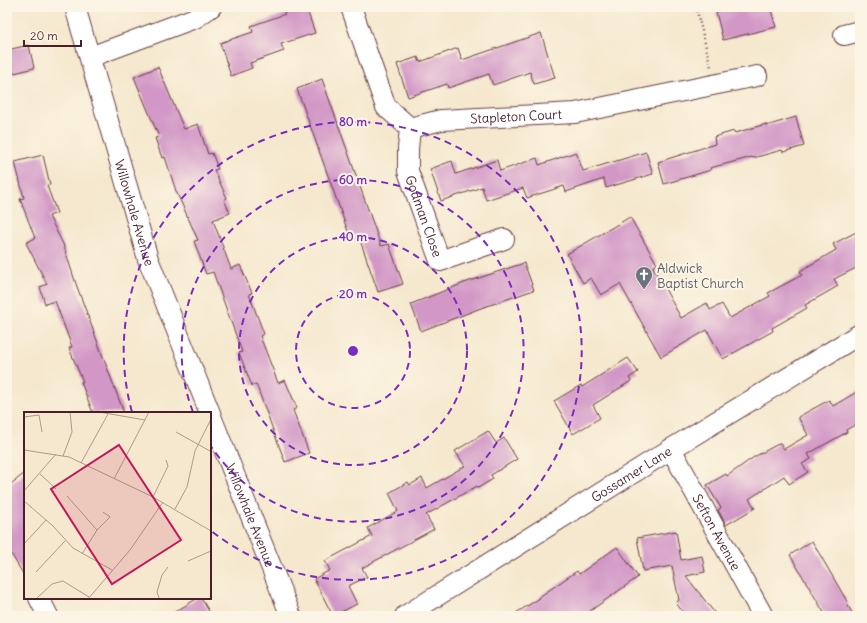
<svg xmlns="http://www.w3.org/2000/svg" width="867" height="623" font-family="Delius,sans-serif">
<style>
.building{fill:#d297c6}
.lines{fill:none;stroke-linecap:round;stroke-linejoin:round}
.minor-casing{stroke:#643d43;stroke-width:22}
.path{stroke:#643d43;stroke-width:2.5;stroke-dasharray:1 3;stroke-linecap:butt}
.minor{stroke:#fff;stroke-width:20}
.ring{fill:none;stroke:#7b2cbf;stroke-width:2;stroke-dasharray:7 5}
.labels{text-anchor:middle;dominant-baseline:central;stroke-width:4;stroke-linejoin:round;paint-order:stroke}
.street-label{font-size:13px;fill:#4a1f2b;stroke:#fcf5e5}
.worship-label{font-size:13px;fill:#5b616d;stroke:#fcf5e5;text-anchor:start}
.inset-road{fill:none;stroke:#b1988d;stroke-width:1}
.view{fill:#c2185b;fill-opacity:0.15;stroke:#c2185b;stroke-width:2}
.inset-edge{fill:none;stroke:#4a1f2b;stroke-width:2}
.centre{fill:#7b2cbf;stroke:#fcf5e5;stroke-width:2}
.ring-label{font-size:12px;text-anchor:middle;font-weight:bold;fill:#7b2cbf;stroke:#fcf5e5;stroke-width:4;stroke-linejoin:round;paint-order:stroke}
</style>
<rect width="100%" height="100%" fill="#fcf5e5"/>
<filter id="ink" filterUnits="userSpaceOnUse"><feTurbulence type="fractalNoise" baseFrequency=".025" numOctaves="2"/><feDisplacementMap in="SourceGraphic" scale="8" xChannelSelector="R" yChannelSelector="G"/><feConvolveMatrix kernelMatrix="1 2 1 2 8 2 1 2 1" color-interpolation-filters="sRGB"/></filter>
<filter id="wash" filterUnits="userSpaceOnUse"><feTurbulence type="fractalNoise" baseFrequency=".012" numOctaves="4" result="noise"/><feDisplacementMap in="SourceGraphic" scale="16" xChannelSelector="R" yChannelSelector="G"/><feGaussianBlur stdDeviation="0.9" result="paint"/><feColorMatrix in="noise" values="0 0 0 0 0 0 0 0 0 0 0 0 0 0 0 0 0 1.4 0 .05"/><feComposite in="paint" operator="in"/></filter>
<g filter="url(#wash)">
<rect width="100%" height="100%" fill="#f5e8ce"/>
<g id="blocks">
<g class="building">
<path d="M282 7H306L315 33 281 44 284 51 250 63 252 68 231 76 220 43 253 32 251 26 285 14Z"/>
<path d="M732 7H770L776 27 723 40 716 12Z"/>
<path d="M541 33 555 78 534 84 530 72 493 85 489 74 448 88 447 84 408 97 397 64 418 57 420 62 458 48 462 60Z"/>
<path d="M29 45 34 68 7 75V50Z"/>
<path d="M158 67 184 129 198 124 208 154 212 153 218 169 214 170 227 198 224 200 230 213 213 220 231 269 240 265 252 293 249 294 264 334 260 336 278 383 285 380 297 408 293 410 309 453 285 462 256 384 252 386 239 353 242 352 213 272 206 274 194 241 198 240 176 191 165 157 162 158 155 138 159 137 134 77Z"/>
<path d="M322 79 381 246 389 244 403 284 378 292 359 237 351 240 297 89Z"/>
<path d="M796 117 804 146 783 152 782 150 753 158 752 157 710 168 711 170 664 184 658 162 715 144 714 137 734 131 735 133 766 124V126Z"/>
<path d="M576 152 583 171 646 152 653 174 606 188 604 179 566 192 564 186 527 198 523 188 486 200 482 187 441 201 430 169 452 161 456 174 497 160 500 171 537 158 539 165Z"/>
<path d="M43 155 50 185 47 186 57 213 49 216 63 244 76 284 124 413H93L81 382H83L69 348 72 347 55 301 45 304 40 287 47 284 26 243 35 238 20 199 24 198 15 162Z"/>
<path d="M630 217 657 264 653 267 681 318 707 303 710 310 722 304 730 318 770 296 768 293 802 275 800 271 836 250 833 244 860 230V266L834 279 838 286 805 305 807 308 772 328 773 331 723 359 707 330 661 357 620 284 601 295 591 278 583 283 567 254Z"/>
<path d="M524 263 534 290 481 308 421 331 411 304 464 283Z"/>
<path d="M628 358 638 372 629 378 631 381 593 405 600 418 573 434 554 401 581 385 582 387Z"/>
<path d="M860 390V422L846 430 847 432 808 454 811 459 802 464 808 472 789 484 784 476 749 499 755 508 726 525 718 510 721 508 707 485 726 474 727 476 754 457 780 443 784 449 808 435 798 417 829 400 833 406Z"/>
<path d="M488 431 496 443 504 438 517 459 491 475 493 479 478 488 477 486 426 515 434 529 362 568 367 577 348 586 357 604 333 616 314 579 330 570 325 561 372 536 368 528 398 511 389 493 408 482 410 485 422 478 427 488 465 466 455 451Z"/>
<path d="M25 473V577L7 547V487Z"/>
<path d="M676 531 681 560 702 556 705 572 686 576 717 616H686L676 603 679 600 672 566 643 571 637 538Z"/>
<path d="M812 541 848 603 847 604 854 616H826L790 555Z"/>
<path d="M617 547 638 577 583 616H511L540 598 539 597 577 571 579 574Z"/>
<path d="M198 598H201L212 616H168Z"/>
</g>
</g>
</g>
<g filter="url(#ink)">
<use href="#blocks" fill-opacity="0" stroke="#643d43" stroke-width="1"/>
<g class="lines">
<defs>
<g id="minor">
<path id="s1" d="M75 7 148 259 210 413"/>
<path id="s2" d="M351 7 386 107 410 128 441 120 575 113 757 76"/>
<path d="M844 35 860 31"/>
<path d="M90 57 195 18 211 7"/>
<path id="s3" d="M410 128 408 149V171L440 261 504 239"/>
<path id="s4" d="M210 414 291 616"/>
<path id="s5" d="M671 449 763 616"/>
<path d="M39 598 48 616"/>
<path id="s6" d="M405 616 671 449 860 334"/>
</g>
</defs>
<use href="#minor" class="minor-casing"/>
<path class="path" d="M696 7 711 67"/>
<use href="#minor" class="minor"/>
</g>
</g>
<g class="ring">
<circle cx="353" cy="351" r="57"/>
<circle cx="353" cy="351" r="114"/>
<path d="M193 412A171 171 0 1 1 210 445"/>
<path d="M132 412A229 229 0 1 1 210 530"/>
</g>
<defs>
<symbol id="church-pin" viewBox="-11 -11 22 30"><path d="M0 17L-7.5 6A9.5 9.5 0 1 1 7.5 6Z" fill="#6b7280" stroke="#fcf5e5"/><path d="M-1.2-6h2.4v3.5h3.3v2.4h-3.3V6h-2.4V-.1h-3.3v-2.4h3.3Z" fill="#fff"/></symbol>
</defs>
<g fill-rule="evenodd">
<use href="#church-pin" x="634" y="265" width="20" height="27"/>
</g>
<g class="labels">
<g class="street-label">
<text stroke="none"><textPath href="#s2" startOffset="245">Stapleton Court</textPath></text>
<text stroke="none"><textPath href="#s1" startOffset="214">Willowhale Avenue</textPath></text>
<text stroke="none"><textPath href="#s3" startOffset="91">Godman Close</textPath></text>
<text stroke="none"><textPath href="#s6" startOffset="267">Gossamer Lane</textPath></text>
<text stroke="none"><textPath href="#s4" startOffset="109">Willowhale Avenue</textPath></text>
<text stroke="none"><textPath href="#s5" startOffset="95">Sefton Avenue</textPath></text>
</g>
<g class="worship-label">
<text x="657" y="268">Aldwick<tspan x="657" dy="15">Baptist Church</tspan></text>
</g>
</g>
<g transform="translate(24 412)">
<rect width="187" height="187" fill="#f5e8ce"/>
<path class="inset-road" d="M75 0 121 8M0 5 15 3 18 20M152 20 186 39M0 38 45 45 129 85 187 119M39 44 48 20 46 0M57 51 84 2M16 62 32 77M90 67 125 0M0 79 32 42M43 84 73 118 58 142M129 85 144 54 142 48M0 89 29 114 49 136 88 158M151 97 163 75 171 39 187 7M73 118 86 105 79 100M0 132 22 108M164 149 187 139M12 160 41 129M135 186 133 180 138 163 144 155M12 187 28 172 39 169 65 185M64 187 106 138 139 90M133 187H150"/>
<path class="view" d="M95 33 157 128 88 172 27 77Z"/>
<rect width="187" height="187" class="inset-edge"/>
</g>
<circle cx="353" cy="351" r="6" class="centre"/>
<g class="ring-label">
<text x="353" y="126">80 m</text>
<text x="353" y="184">60 m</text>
<text x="353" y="241">40 m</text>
<text x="353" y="298">20 m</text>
</g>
<rect width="867" height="623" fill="none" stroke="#fcf5e5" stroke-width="24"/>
<path d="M24 40v6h57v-6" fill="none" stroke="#4a1f2b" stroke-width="2"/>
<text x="30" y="40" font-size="12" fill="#4a1f2b" stroke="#fcf5e5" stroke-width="3" paint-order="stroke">20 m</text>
</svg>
